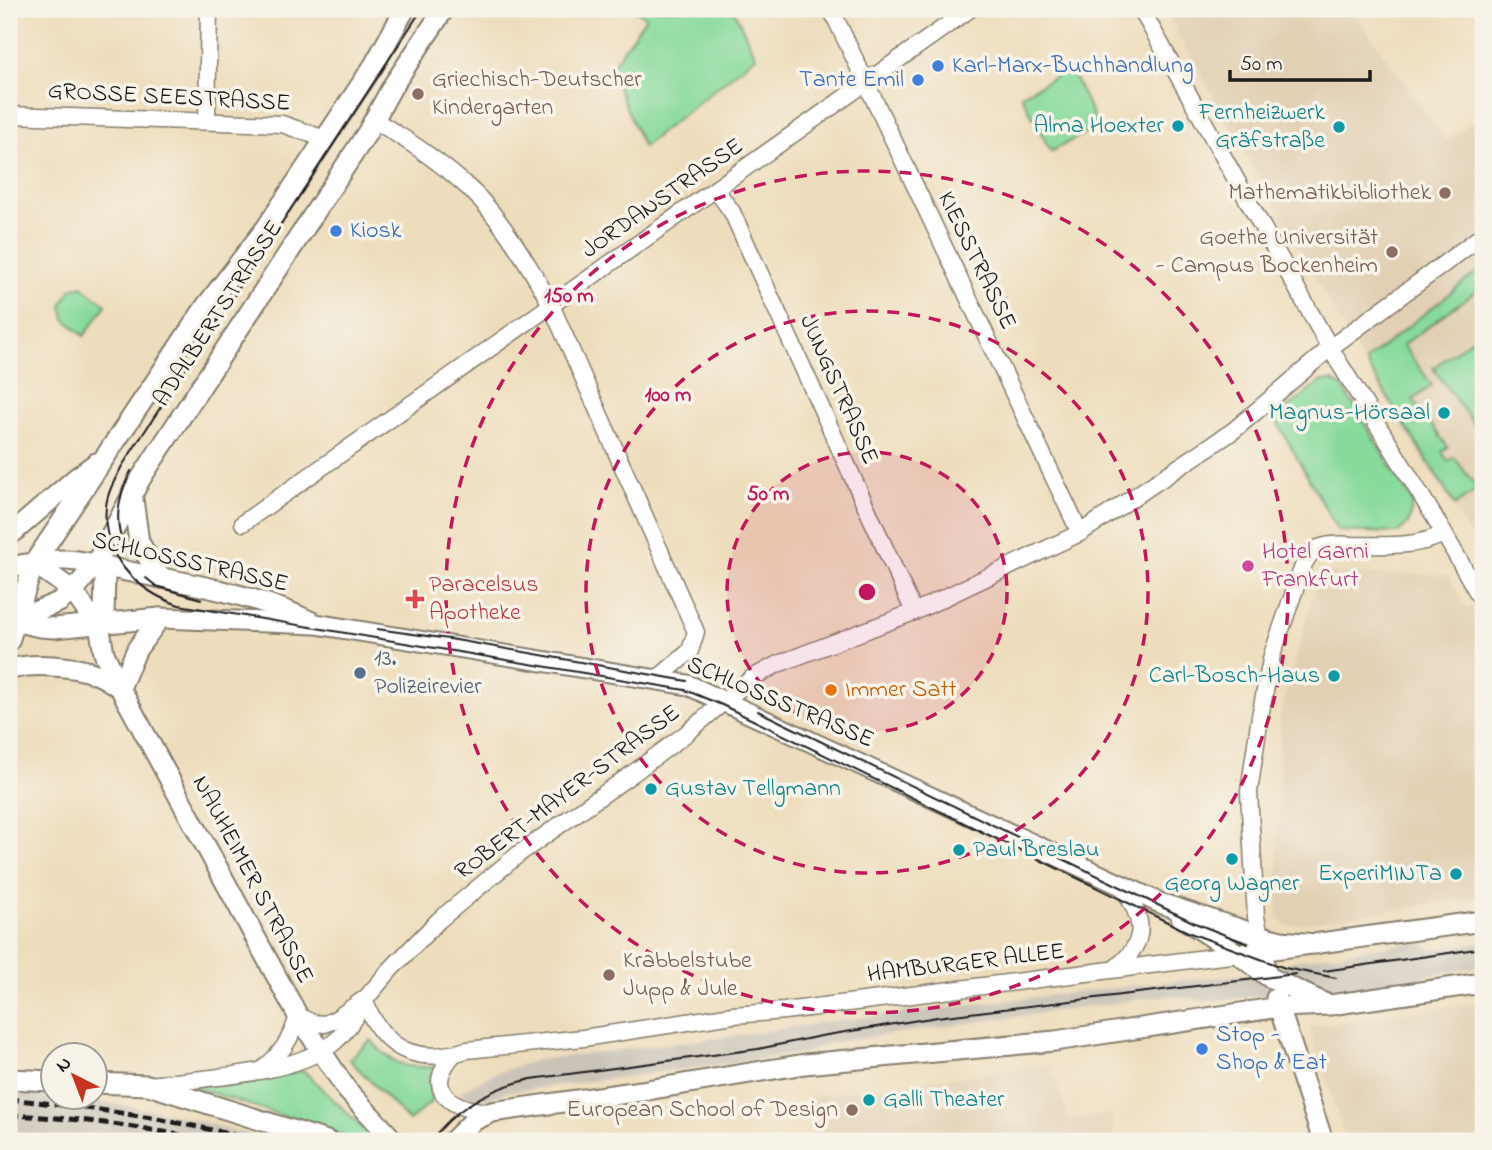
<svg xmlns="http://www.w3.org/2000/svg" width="1492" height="1150" font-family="'Indie Flower',sans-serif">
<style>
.built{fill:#e2d0b4}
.industrial{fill:#cac3b8}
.green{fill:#87da9b;stroke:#527b5c;stroke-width:2}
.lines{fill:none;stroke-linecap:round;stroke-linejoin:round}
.minor-casing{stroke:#857c6c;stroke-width:19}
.tertiary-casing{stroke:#857c6c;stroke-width:23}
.minor{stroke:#fff;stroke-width:16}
.tertiary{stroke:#fff;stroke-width:19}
.tram{stroke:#1c1c1c;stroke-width:2}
.rail{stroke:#1c1c1c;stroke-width:5;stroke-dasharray:10 5;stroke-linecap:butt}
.ring{fill:none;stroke:#c2185b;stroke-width:3.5;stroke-dasharray:12 9}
.shop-dot{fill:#3f7fe0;stroke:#f7f3e8;stroke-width:2.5}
.education-dot{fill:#8d6e63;stroke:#f7f3e8;stroke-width:2.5}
.culture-dot{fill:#0f9aa8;stroke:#f7f3e8;stroke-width:2.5}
.hotel-dot{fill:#d1479c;stroke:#f7f3e8;stroke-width:2.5}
.health-dot{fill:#e0444e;stroke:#f7f3e8;stroke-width:2.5}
.service-dot{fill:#5c6f8a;stroke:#f7f3e8;stroke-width:2.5}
.food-dot{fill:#e8710a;stroke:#f7f3e8;stroke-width:2.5}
.labels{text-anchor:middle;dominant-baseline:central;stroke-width:7;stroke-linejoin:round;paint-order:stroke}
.shop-label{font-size:24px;fill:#366cbe;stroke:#f7f3e8;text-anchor:start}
.education-label{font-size:24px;fill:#785e54;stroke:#f7f3e8;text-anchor:end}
.street-label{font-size:24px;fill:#1c1c1c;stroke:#f7f3e8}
.culture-label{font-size:24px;fill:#0d838f;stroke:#f7f3e8;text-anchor:end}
.hotel-label{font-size:24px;fill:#b23c85;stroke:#f7f3e8;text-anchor:start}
.health-label{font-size:24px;fill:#be3a42;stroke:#f7f3e8;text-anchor:start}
.service-label{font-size:24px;fill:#4e5e75;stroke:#f7f3e8;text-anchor:start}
.food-label{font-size:24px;fill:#c56008;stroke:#f7f3e8;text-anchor:start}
.centre{fill:#c2185b;stroke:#f7f3e8;stroke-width:3.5}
.ring-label{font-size:21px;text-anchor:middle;font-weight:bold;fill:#c2185b;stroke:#f7f3e8;stroke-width:7;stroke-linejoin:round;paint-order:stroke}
</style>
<rect width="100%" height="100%" fill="#f7f3e8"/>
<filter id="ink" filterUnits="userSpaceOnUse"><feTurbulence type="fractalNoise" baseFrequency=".0143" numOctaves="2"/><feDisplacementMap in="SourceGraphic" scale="14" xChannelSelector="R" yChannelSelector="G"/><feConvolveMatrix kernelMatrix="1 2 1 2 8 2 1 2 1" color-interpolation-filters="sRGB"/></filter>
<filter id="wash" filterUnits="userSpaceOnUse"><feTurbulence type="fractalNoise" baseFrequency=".00686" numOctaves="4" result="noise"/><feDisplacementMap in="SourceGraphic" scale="28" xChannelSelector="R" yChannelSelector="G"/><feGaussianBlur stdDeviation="1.57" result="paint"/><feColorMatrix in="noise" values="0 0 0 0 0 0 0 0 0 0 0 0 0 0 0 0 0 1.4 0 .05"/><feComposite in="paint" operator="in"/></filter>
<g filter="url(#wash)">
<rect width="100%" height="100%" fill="#eeddbc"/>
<g class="built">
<path d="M1164 9H1352L1446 141 1483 115V542L1473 541 1364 364Z"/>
<path d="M1319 573 1448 575 1467 609 1483 600V896L1287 926 1277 917 1280 717Z"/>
<path d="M1483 1002V1141H1346L1309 1027Z"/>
<path d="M1051 1065 1068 1119 1111 1114 1115 1141H815L810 1096Z"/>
</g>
<g class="industrial">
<path d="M1420 941 1431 950 1483 942V966L1427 975 1416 982 1331 992 1285 993 1208 1001 1169 995 828 1043 804 1053 507 1092 486 1100 471 1098 459 1093 493 1074 537 1060 742 1035 819 1023 1163 982 1276 972 1291 961Z"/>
<path d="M9 1092 52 1095V1098H76L169 1113 273 1141H9Z"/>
</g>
<g class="green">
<path d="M634 9H733L756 56 643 147 610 69 646 17Z"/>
<path d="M1070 69 1098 126 1051 152 1021 95Z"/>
<path d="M1483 267V286L1403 345 1432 385 1413 400 1448 447 1442 452 1448 461 1454 457 1478 489 1455 505 1365 361Z"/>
<path d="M82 286 106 305 84 336 65 319 62 305 71 289Z"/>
<path d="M1483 331V420L1475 426 1433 368Z"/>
<path d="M1322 381H1333L1343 387 1413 503 1408 524 1397 533 1338 531 1275 418Z"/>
<path d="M371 1040C390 1063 404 1069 435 1067L429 1079 432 1101 409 1121 349 1059Z"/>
<path d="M304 1071 373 1138 371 1141H361L197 1088V1084Z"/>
</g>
</g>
<g filter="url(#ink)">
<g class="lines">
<defs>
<g id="minor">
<path d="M831 9 1080 533"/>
<path d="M1141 9 1330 348 1435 518 1483 602"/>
<path d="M9 115 282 124 325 139"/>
<path d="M374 120C408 140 442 163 471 190 500 217 532 269 551 305L696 632 690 651 662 675 655 678"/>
<path d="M207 121 209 9"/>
<path d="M716 190 732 212 914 612"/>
<path d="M243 523 970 9"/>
<path d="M1114 969C1150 941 1144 919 1121 885"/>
<path d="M1269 977 1256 917 1249 792 1260 716 1272 655 1303 566C1306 560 1309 553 1316 549 1327 544 1341 544 1353 545 1385 545 1415 548 1444 534"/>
<path d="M365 1002C384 1051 417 1065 467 1050L583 1038 733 1015 784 1011 1238 954"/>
<path d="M454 1054C420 1092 454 1110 492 1112"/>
<path d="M262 1070C281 1054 291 1040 298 1016L313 1023 325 1024 336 1019 367 997 390 970 439 920 520 853 632 774 687 733 752 678 778 664 914 612 1080 533 1233 431 1330 348 1483 235"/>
<path d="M151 1085C205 1077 289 1076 332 1044 345 1034 354 1018 362 1006"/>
</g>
<g id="tertiary">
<path d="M132 492 139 542 160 578"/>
<path d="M9 536 76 478 96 463"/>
<path d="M34 563 73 591 91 617 99 625"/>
<path d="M96 563 103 569 105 576 104 615 99 625 104 653 120 688 298 1016 347 1090 394 1141"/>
<path d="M9 567C28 564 48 559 67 560 90 561 109 568 131 572 192 584 255 594 312 622"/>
<path d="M9 620 40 627 54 628 160 618 316 624 688 685 1160 903 1258 935 1281 941 1316 944"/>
<path d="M14 620 59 602 73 591 85 577 96 563 141 478 367 133 392 87 444 9"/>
<path d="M9 641 34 563 206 306 266 228 374 65 405 9"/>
<path d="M9 670C30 662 75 666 96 674 105 677 112 683 120 688L137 649 160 618"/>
<path d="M1181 917 1238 954 1269 977 1326 1004"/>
<path d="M1238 954 1483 921"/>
<path d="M1276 998 1323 1141"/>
<path d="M9 1079 52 1081"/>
<path d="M94 1083 148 1085 327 1141"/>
<path d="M453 1141 473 1121 492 1112 641 1091 805 1064 1055 1041 1280 1007 1330 1005 1483 983"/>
</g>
</defs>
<use href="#minor" class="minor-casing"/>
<use href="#tertiary" class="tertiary-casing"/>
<use href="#minor" class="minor"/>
<use href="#tertiary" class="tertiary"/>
<g class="tram">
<path d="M422 9 122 466C115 479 107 493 106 507 101 555 136 591 179 605L685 690 722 705 1190 933 1285 968 1336 978"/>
<path d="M128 557C113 527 116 500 131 471"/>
<path d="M146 578 156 586 201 599"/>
<path d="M377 629 456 640 687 681"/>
<path d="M758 711 1195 923 1248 944"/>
<path d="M1324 971 1483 948"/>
<path d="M431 1141C456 1107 490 1088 531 1079L758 1049 821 1036 937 1017 1296 974"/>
</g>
<g class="rail">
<path d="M9 1099C93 1108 175 1119 257 1141"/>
<path d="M9 1115C76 1118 142 1126 207 1141"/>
<path d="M9 1135 76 1141"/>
</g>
</g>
</g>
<circle cx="867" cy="592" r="140" fill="#c2185b" fill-opacity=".12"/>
<g class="ring">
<circle cx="867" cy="592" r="140"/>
<circle cx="867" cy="592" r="281"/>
<circle cx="867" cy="592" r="421"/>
</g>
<g class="shop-dot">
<circle cx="938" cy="66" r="7"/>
<circle cx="918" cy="80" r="7"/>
<circle cx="336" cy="231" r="7"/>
<circle cx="1202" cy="1049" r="7"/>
</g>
<g class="education-dot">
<circle cx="418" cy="94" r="7"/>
<circle cx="1445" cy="193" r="7"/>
<circle cx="1392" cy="252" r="7"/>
<circle cx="609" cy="975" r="7"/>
<circle cx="852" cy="1110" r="7"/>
</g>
<g class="culture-dot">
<circle cx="1178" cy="126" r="7"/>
<circle cx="1339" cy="127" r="7"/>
<circle cx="1444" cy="413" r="7"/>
<circle cx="1334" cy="676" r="7"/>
<circle cx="651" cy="789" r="7"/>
<circle cx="959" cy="850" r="7"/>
<circle cx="1232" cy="859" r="7"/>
<circle cx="1456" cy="874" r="7"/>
<circle cx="869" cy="1100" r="7"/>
</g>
<circle class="hotel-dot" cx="1248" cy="566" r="7"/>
<path class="health-dot" d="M411.5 588.5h7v7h7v7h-7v7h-7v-7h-7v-7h7z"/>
<circle class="service-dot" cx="360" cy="673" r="7"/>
<circle class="food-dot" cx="831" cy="690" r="7"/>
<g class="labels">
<g class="shop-label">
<text x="952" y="66">Karl-Marx-Buchhandlung</text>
<text x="904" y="80" text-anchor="end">Tante Emil</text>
<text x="350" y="231">Kiosk</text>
<text x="1216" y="1035">Stop -<tspan x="1216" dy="28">Shop &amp; Eat</tspan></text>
</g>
<g class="education-label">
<text x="432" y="80" text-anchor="start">Griechisch-Deutscher<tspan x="432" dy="28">Kindergarten</tspan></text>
<text x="1431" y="193">Mathematikbibliothek</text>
<text x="1378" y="238">Goethe Universität<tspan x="1378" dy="28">- Campus Bockenheim</tspan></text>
<text x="623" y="961" text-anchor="start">Krabbelstube<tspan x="623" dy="28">Jupp &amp; Jule</tspan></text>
<text x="838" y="1110">European School of Design</text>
</g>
<g class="street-label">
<text transform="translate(169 98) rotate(3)">GROSSE SEESTRASSE</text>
<text transform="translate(663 199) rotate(-35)">JORDANSTRASSE</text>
<text transform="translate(976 261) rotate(64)">KIESSTRASSE</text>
<text transform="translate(219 314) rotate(-57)">ADALBERTSTRASSE</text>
<text transform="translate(838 390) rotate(66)">JUNGSTRASSE</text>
<text transform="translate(190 563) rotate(13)">SCHLOSSSTRASSE</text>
<text transform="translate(780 703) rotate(23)">SCHLOSSSTRASSE</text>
<text transform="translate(568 793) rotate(-37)">ROBERT-MAYER-STRASSE</text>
<text transform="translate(252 880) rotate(62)">NAUHEIMER STRASSE</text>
<text transform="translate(966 964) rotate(-7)">HAMBURGER ALLEE</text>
</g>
<g class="culture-label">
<text x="1325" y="113">Fernheizwerk<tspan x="1325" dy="28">Gräfstraße</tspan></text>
<text x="1164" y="126">Alma Hoexter</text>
<text x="1430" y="413">Magnus-Hörsaal</text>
<text x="1320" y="676">Carl-Bosch-Haus</text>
<text x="665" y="789" text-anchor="start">Gustav Tellgmann</text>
<text x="973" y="850" text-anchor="start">Paul Breslau</text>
<text x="1442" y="874">ExperiMINTa</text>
<text x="1232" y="884" text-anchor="middle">Georg Wagner</text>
<text x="883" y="1100" text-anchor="start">Galli Theater</text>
</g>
<g class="hotel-label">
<text x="1262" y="552">Hotel Garni<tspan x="1262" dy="28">Frankfurt</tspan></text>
</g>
<g class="health-label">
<text x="429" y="585">Paracelsus<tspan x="429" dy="28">Apotheke</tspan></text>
</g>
<g class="service-label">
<text x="374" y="659">13.<tspan x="374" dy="28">Polizeirevier</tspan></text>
</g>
<g class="food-label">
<text x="845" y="690">Immer Satt</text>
</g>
</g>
<circle cx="867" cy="592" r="10" class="centre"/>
<g class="ring-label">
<text x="569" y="302">150 m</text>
<text x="668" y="401">100 m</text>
<text x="768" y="500">50 m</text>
</g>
<rect width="1492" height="1150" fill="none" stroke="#f7f3e8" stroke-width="35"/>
<g transform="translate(74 1076) rotate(318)"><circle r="33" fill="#f7f3e8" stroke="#9f9d96" stroke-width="2"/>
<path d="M0-5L12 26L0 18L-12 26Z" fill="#c8321e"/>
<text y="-10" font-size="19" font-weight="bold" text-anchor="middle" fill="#1c1c1c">N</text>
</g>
<path d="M1230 70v10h140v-10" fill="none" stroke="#1c1c1c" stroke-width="3.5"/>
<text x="1240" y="70" font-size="21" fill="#1c1c1c" stroke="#f7f3e8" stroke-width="5" paint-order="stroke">50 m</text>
</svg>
